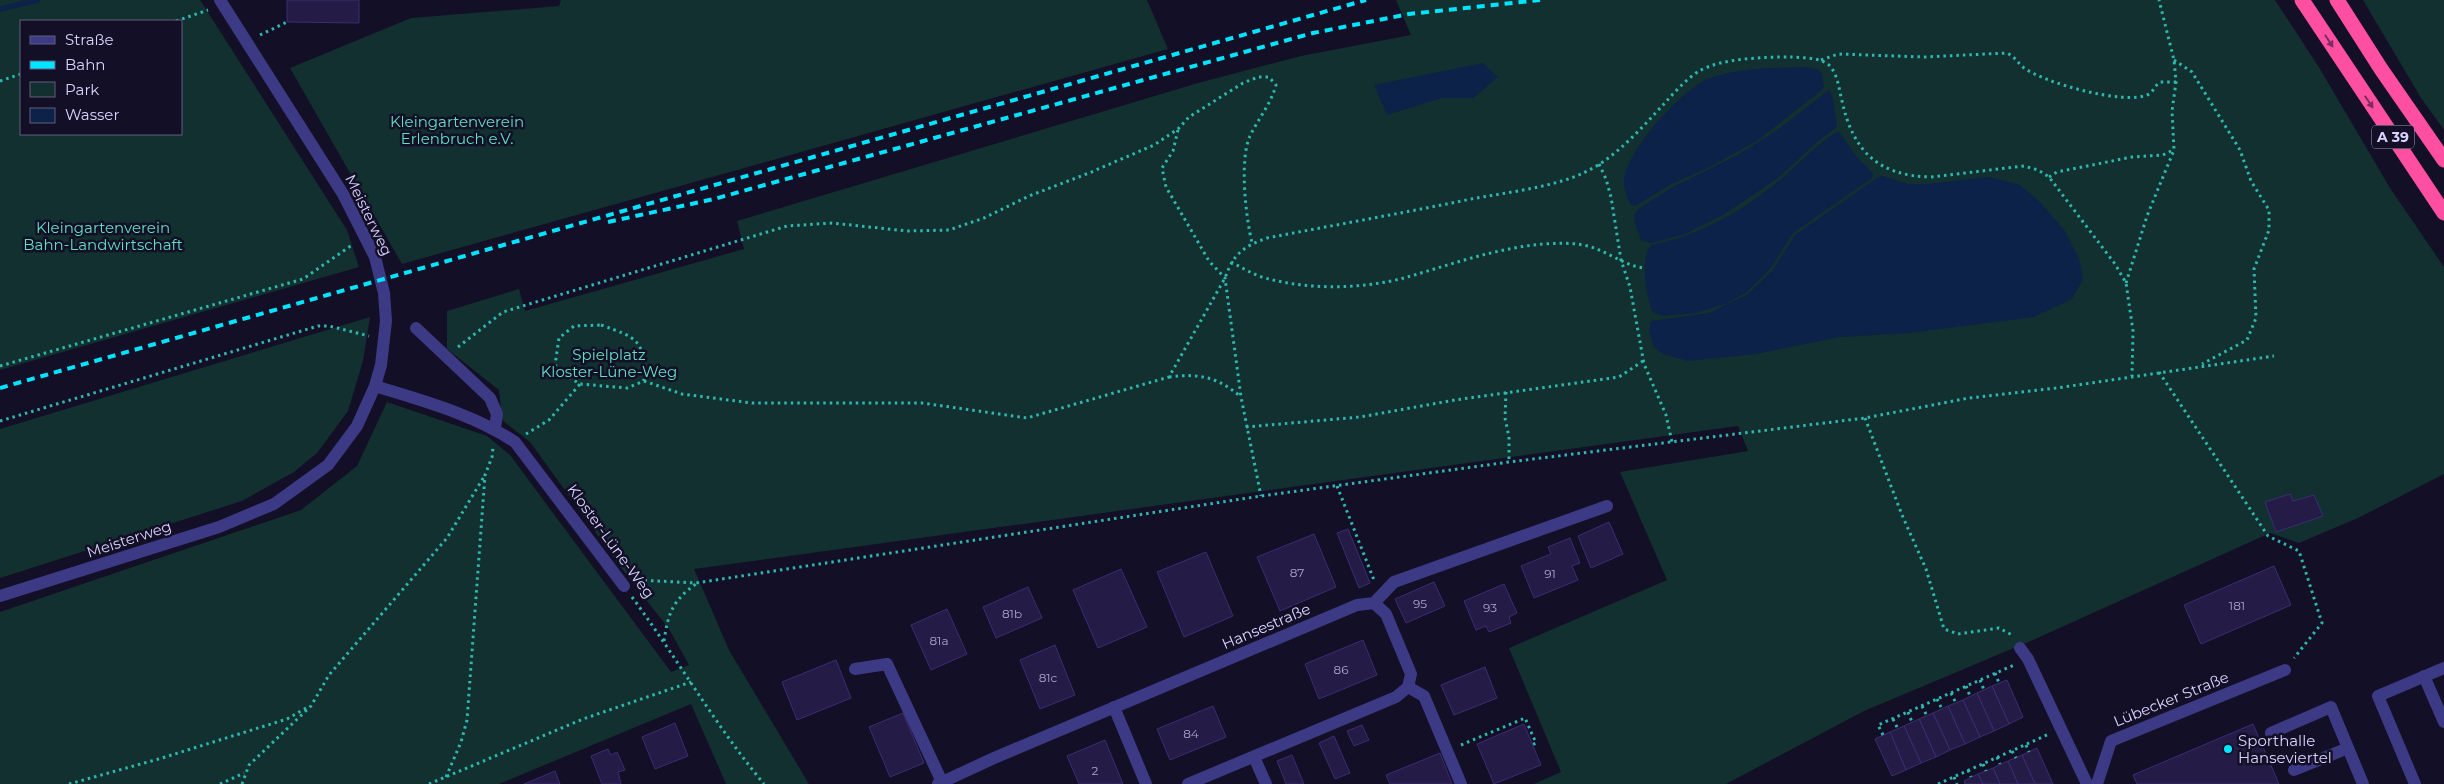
<svg xmlns="http://www.w3.org/2000/svg" width="2444" height="784" font-family="Montserrat,sans-serif">
<style>
.green{fill:#12302f;fill-rule:evenodd}
.water{fill:#0c2248}
.lines{fill:none;stroke-linecap:round;stroke-linejoin:round}
.stream{stroke:#0c2248;stroke-width:5.5}
.building{fill:#241b47;stroke:#3b2d73}
.path{stroke:#2fb8b0;stroke-width:3;stroke-dasharray:2.5 4;stroke-linecap:butt}
.minor{stroke:#3d3a85;stroke-width:12}
.highway{stroke:#ff4fa3;stroke-width:15}
.rail{stroke:#00e5ff;stroke-width:4;stroke-dasharray:8 6;stroke-linecap:butt}
.oneway{fill:#7d2c5e}
.poi-dot{fill:#00e5ff;stroke:#130f26;stroke-width:2}
.labels{text-anchor:middle;dominant-baseline:central;stroke-width:5;stroke-linejoin:round;paint-order:stroke}
.number-label{font-size:12px;fill:#aca6d1}
.shield{fill:#130f26;stroke:#9e99be;stroke-width:1}
.shield-label{font-size:14px;font-weight:bold;fill:#d9d4ff}
.park-label{font-size:15px;fill:#5fe0c0;stroke:#130f26}
.street-label{font-size:15px;fill:#d9d4ff;stroke:#130f26}
.poi-label{font-size:15px;fill:#d9d4ff;stroke:#130f26;text-anchor:start}
</style>
<rect width="100%" height="100%" fill="#130f26"/>
<g class="green">
<path d="M0 0H200L347 230 359 267 0 370ZM21 21H181V134H21Z"/>
<path d="M561 0H1147L1168 49 402 264 290 68 411 18 559 6Z"/>
<path d="M1396 0H2275L2320 69 2390 188 2444 267V474L2358 518 2299 543 2270 533 2033 640 1864 711 1726 784H1534L1561 772 1509 648 1667 580 1620 472 1748 451 1738 426 694 569 729 650 809 784H726L691 704 499 784H0V612L301 510 357 466 387 402 487 436 510 455 671 672 689 665 669 629 622 569 530 442 502 420 499 390 447 349V311L519 289 525 311 744 249 737 221 1198 83 1301 56 1411 35ZM1497 77 1473 98H1442Z"/>
<path d="M2363 0H2444V130L2421 98Z"/>
<path d="M370 317 363 361 348 411 317 453 294 472 242 501 0 578V429Z"/>
</g>
<g class="water">
<path d="M1483 63 1498 77 1473 98H1442L1387 115 1374 85Z"/>
<path d="M1806 67 1817 69 1822 73 1824 88 1757 141 1711 166 1670 185 1635 206 1631 205C1628 199 1624 190 1624 183 1623 154 1682 89 1708 79 1739 67 1773 68 1806 67Z"/>
<path d="M1829 90 1833 98 1837 127 1818 141 1778 178 1723 215 1685 234 1652 243 1641 240 1634 220 1635 214 1640 208 1671 188 1741 153 1776 131Z"/>
<path d="M1837 132 1840 133 1856 156 1873 173 1872 178 1793 233 1771 268 1747 292 1725 304 1696 313 1663 316 1653 312C1646 298 1639 256 1652 245 1699 236 1745 210 1781 179 1800 163 1816 144 1837 132Z"/>
<path d="M1883 176 1908 184H1927L1989 177 2020 185 2041 203 2065 231 2080 261 2083 279 2072 299 2034 317 1910 333 1840 337 1756 354 1688 361 1663 354 1654 347 1649 331 1651 321 1709 313 1748 294 1773 270 1795 235 1878 177Z"/>
</g>
<g class="lines">
<path class="stream" d="M0 9 38 0"/>
</g>
<g class="building">
<path d="M287 0H359V23L287 22Z"/>
<path d="M2290 494 2293 501 2314 495 2323 516 2276 532 2265 502Z"/>
<path d="M1609 522 1623 554 1591 568 1578 536Z"/>
<path d="M1348 529 1370 583 1359 588 1337 533Z"/>
<path d="M1314 534 1336 587 1280 611 1257 557Z"/>
<path d="M1570 538 1580 563 1572 566 1578 580 1534 598 1521 566 1551 554 1548 547Z"/>
<path d="M1206 552 1233 616 1184 637 1157 572Z"/>
<path d="M2274 566 2291 605 2201 644 2184 605Z"/>
<path d="M1121 569 1147 627 1098 648 1073 590Z"/>
<path d="M1434 582 1445 606 1406 623 1395 599Z"/>
<path d="M1504 584 1517 613 1509 617 1511 623 1489 632 1486 626 1476 630 1464 601Z"/>
<path d="M1028 587 1042 618 996 638 983 607Z"/>
<path d="M947 609 967 654 931 670 911 625Z"/>
<path d="M1363 640 1377 675 1319 699 1305 664Z"/>
<path d="M1055 645 1075 695 1040 709 1020 660Z"/>
<path d="M836 660 851 698 797 720 782 682Z"/>
<path d="M1485 667 1497 698 1454 715 1441 685Z"/>
<path d="M2007 680 2023 717 2009 724 1992 686Z"/>
<path d="M1992 686 2009 724 1994 731 1977 693Z"/>
<path d="M1977 693 1994 731 1980 737 1963 700Z"/>
<path d="M1963 700 1980 737 1965 744 1948 706Z"/>
<path d="M1213 706 1226 737 1170 760 1157 729Z"/>
<path d="M1948 706 1965 744 1950 750 1933 713Z"/>
<path d="M903 713 924 763 890 777 869 727Z"/>
<path d="M1933 713 1950 750 1936 757 1919 719Z"/>
<path d="M1919 719 1936 757 1921 763 1904 726Z"/>
<path d="M675 723 688 756 655 769 642 737Z"/>
<path d="M1524 724 1541 765 1494 784 1477 744Z"/>
<path d="M2253 724 2279 784H2137L2133 775Z"/>
<path d="M1362 725 1369 740 1354 746 1347 731Z"/>
<path d="M1904 726 1921 763 1906 770 1890 732Z"/>
<path d="M1890 732 1906 770 1892 776 1875 739Z"/>
<path d="M1334 736 1350 773 1335 779 1319 743Z"/>
<path d="M1105 740 1123 784H1079L1067 756Z"/>
<path d="M2037 748 2053 784H2035L2022 755Z"/>
<path d="M608 749 611 755 617 752 625 770 618 772 621 784H602L591 756Z"/>
<path d="M1440 753 1452 784H1390L1386 775Z"/>
<path d="M1292 755 1304 784H1286L1277 761Z"/>
<path d="M2022 755 2035 784H2018L2008 761Z"/>
<path d="M2008 761 2018 784H2000L1993 768Z"/>
<path d="M1993 768 2000 784H1983L1978 774Z"/>
<path d="M555 771 560 784H524Z"/>
<path d="M1978 774 1983 784H1965L1964 781Z"/>
</g>
<g class="lines">
<g class="path">
<path d="M176 21 208 10"/>
<path d="M260 35 287 22"/>
<path d="M1821 60 1838 54 1924 57 2007 53C2015 57 2018 63 2024 68 2045 83 2123 105 2147 95 2153 93 2154 86 2160 82H2176"/>
<path d="M2174 60 2192 72 2240 150 2251 181 2269 210V230L2254 269 2256 318 2247 340 2202 364"/>
<path d="M0 81 21 74"/>
<path d="M1178 130 1173 151 1162 168 1166 187 1209 261 1225 278 1241 397 1261 496"/>
<path d="M1599 164 1606 179 1611 197 1621 260 1630 287 1644 364 1666 415 1672 442"/>
<path d="M2049 177 2057 172 2132 157 2163 155 2173 150"/>
<path d="M1231 262C1243 268 1255 276 1269 279 1312 290 1361 289 1404 278 1450 265 1495 248 1544 244 1563 243 1582 242 1599 250 1614 256 1629 267 1645 268"/>
<path d="M2126 283 2147 216 2174 150 2172 111 2176 82 2174 60 2159 0"/>
<path d="M601 325C638 338 645 340 644 381L627 388 580 384 564 374 555 365 559 338 574 326Z"/>
<path d="M458 347 503 312 787 226 832 223 907 231 949 230 984 218 1029 196 1089 173 1154 145 1178 129 1189 117 1243 83 1258 77H1269L1276 85C1271 104 1258 119 1250 136 1239 160 1246 218 1252 243"/>
<path d="M0 366 303 279 352 245"/>
<path d="M2159 372 2268 536 2299 551 2322 623 2294 658"/>
<path d="M1169 377C1199 373 1218 377 1241 397"/>
<path d="M644 381 682 394 752 403H922L1027 418 1169 377 1225 278C1234 253 1243 247 1267 238 1335 225 1403 213 1471 199 1504 193 1539 189 1571 178 1609 165 1635 135 1662 106 1673 94 1685 80 1699 71 1722 58 1765 57 1791 57 1803 58 1819 57 1829 65 1838 74 1839 90 1842 101 1853 151 1878 176 1931 177L2024 166 2038 170 2049 177 2115 264 2126 283 2133 331 2132 376"/>
<path d="M1506 392 1505 418 1509 437V462"/>
<path d="M1865 418 1902 515 1926 569 1944 629 1958 634 1999 628 2012 635"/>
<path d="M0 421 318 326H329L369 336"/>
<path d="M1246 427 1360 417 1455 400 1619 377 1643 361"/>
<path d="M526 434 549 420 580 384"/>
<path d="M1337 486 1374 580"/>
<path d="M638 580 696 583 1261 496 1509 462 1865 418 1969 398 2057 388 2274 356"/>
<path d="M632 597C677 658 715 725 764 784"/>
<path d="M664 641C668 613 673 600 696 584"/>
<path d="M1995 673 1999 683"/>
<path d="M1980 680 1984 690"/>
<path d="M1966 686 1970 696"/>
<path d="M1951 693 1956 703"/>
<path d="M1937 699 1942 709"/>
<path d="M1922 706 1927 716"/>
<path d="M1908 712 1912 722"/>
<path d="M1893 719 1898 729"/>
<path d="M1883 735 1878 725 2014 665"/>
<path d="M1461 745 1525 718 1536 743 1532 745"/>
<path d="M2026 745 2029 752"/>
<path d="M2012 751 2016 758"/>
<path d="M1997 757 2000 764"/>
<path d="M1983 764 1986 771"/>
<path d="M1968 770 1971 777"/>
<path d="M446 777 461 742 467 720 485 475 492 457 493 447"/>
<path d="M1954 777 1957 784"/>
<path d="M69 784 162 758 287 719 308 707"/>
<path d="M220 784 244 773"/>
<path d="M242 784 249 765 311 706 329 675 447 538 485 475"/>
<path d="M429 784 583 719 691 682"/>
<path d="M1938 784 2049 734"/>
</g>
<g class="minor">
<path d="M416 328 490 398 497 414 495 428"/>
<path d="M375 386C423 401 473 414 515 442L624 586"/>
<path d="M0 596 219 527 274 504 328 465 357 426 375 386 381 365 386 321 384 293 375 257 343 194 220 0"/>
<path d="M2020 648 2028 659 2087 784"/>
<path d="M855 669 887 664 942 782"/>
<path d="M2424 676 2444 722"/>
<path d="M1408 687 1424 696 1461 784"/>
<path d="M1114 707 1146 784"/>
<path d="M2271 733 2331 707 2363 784"/>
<path d="M1254 757 1266 784"/>
<path d="M2294 770 2348 748"/>
<path d="M938 784 994 758 1357 605 1374 603 1394 582 1607 506"/>
<path d="M1188 784 1396 697 1408 687 1411 674 1386 614 1374 603"/>
<path d="M2097 784 2111 741 2285 670"/>
<path d="M2415 784 2378 696 2444 668"/>
</g>
<g class="highway">
<path d="M2302 0 2444 213"/>
<path d="M2337 0 2381 69 2444 160"/>
</g>
<g class="rail">
<path d="M608 222 714 199 1313 33 1409 14 1540 0"/>
<path d="M0 388 1366 0"/>
</g>
</g>
<defs><path id="oneway-solid" d="M-6-.8H1V-3.2L6.5 0L1 3.2V.8H-6Z" transform="scale(1.25)"/></defs>
<g class="oneway">
<use href="#oneway-solid" transform="translate(2329 41) rotate(57)"/>
<use href="#oneway-solid" transform="translate(2369 102) rotate(56)"/>
</g>
<circle class="poi-dot" cx="2228" cy="749" r="5"/>
<g class="labels">
<g class="number-label">
<text x="1297" y="572">87</text>
<text x="1550" y="573">91</text>
<text x="1420" y="603">95</text>
<text x="2237" y="605">181</text>
<text x="1490" y="607">93</text>
<text x="1012" y="613">81b</text>
<text x="939" y="640">81a</text>
<text x="1341" y="669">86</text>
<text x="1048" y="677">81c</text>
<text x="1191" y="733">84</text>
<text x="1095" y="770">2</text>
</g>
<rect class="shield" x="2372" y="125.5" width="42" height="23" rx="4"/>
<g class="shield-label">
<text x="2393" y="137">A 39</text>
</g>
<g class="park-label">
<text x="457" y="121">Kleingartenverein<tspan x="457" dy="17">Erlenbruch e.V.</tspan></text>
<text x="103" y="227">Kleingartenverein<tspan x="103" dy="17">Bahn-Landwirtschaft</tspan></text>
<text x="609" y="354">Spielplatz<tspan x="609" dy="17">Kloster-Lüne-Weg</tspan></text>
</g>
<g class="street-label">
<text transform="translate(369 215) rotate(64)">Meisterweg</text>
<text transform="translate(129 539) rotate(-18)">Meisterweg</text>
<text transform="translate(611 541) rotate(54)">Kloster-Lüne-Weg</text>
<text transform="translate(1266 626) rotate(-23)">Hansestraße</text>
<text transform="translate(2171 699) rotate(-22)">Lübecker Straße</text>
</g>
<g class="poi-label">
<text x="2238" y="740">Sporthalle<tspan x="2238" dy="17">Hanseviertel</tspan></text>
</g>
</g>
<rect x="20" y="20" width="162" height="115" fill="#130f26" stroke="#625e7d"/>
<rect x="30" y="36" width="25" height="8" fill="#3d3a85" stroke="#625e7d"/>
<text x="65" y="45" font-size="15" fill="#d9d4ff">Straße</text>
<rect x="30" y="61" width="25" height="8" fill="#00e5ff" stroke="#625e7d"/>
<text x="65" y="70" font-size="15" fill="#d9d4ff">Bahn</text>
<rect x="30" y="82" width="25" height="15" fill="#12302f" stroke="#625e7d"/>
<text x="65" y="95" font-size="15" fill="#d9d4ff">Park</text>
<rect x="30" y="108" width="25" height="15" fill="#0c2248" stroke="#625e7d"/>
<text x="65" y="120" font-size="15" fill="#d9d4ff">Wasser</text>
</svg>
